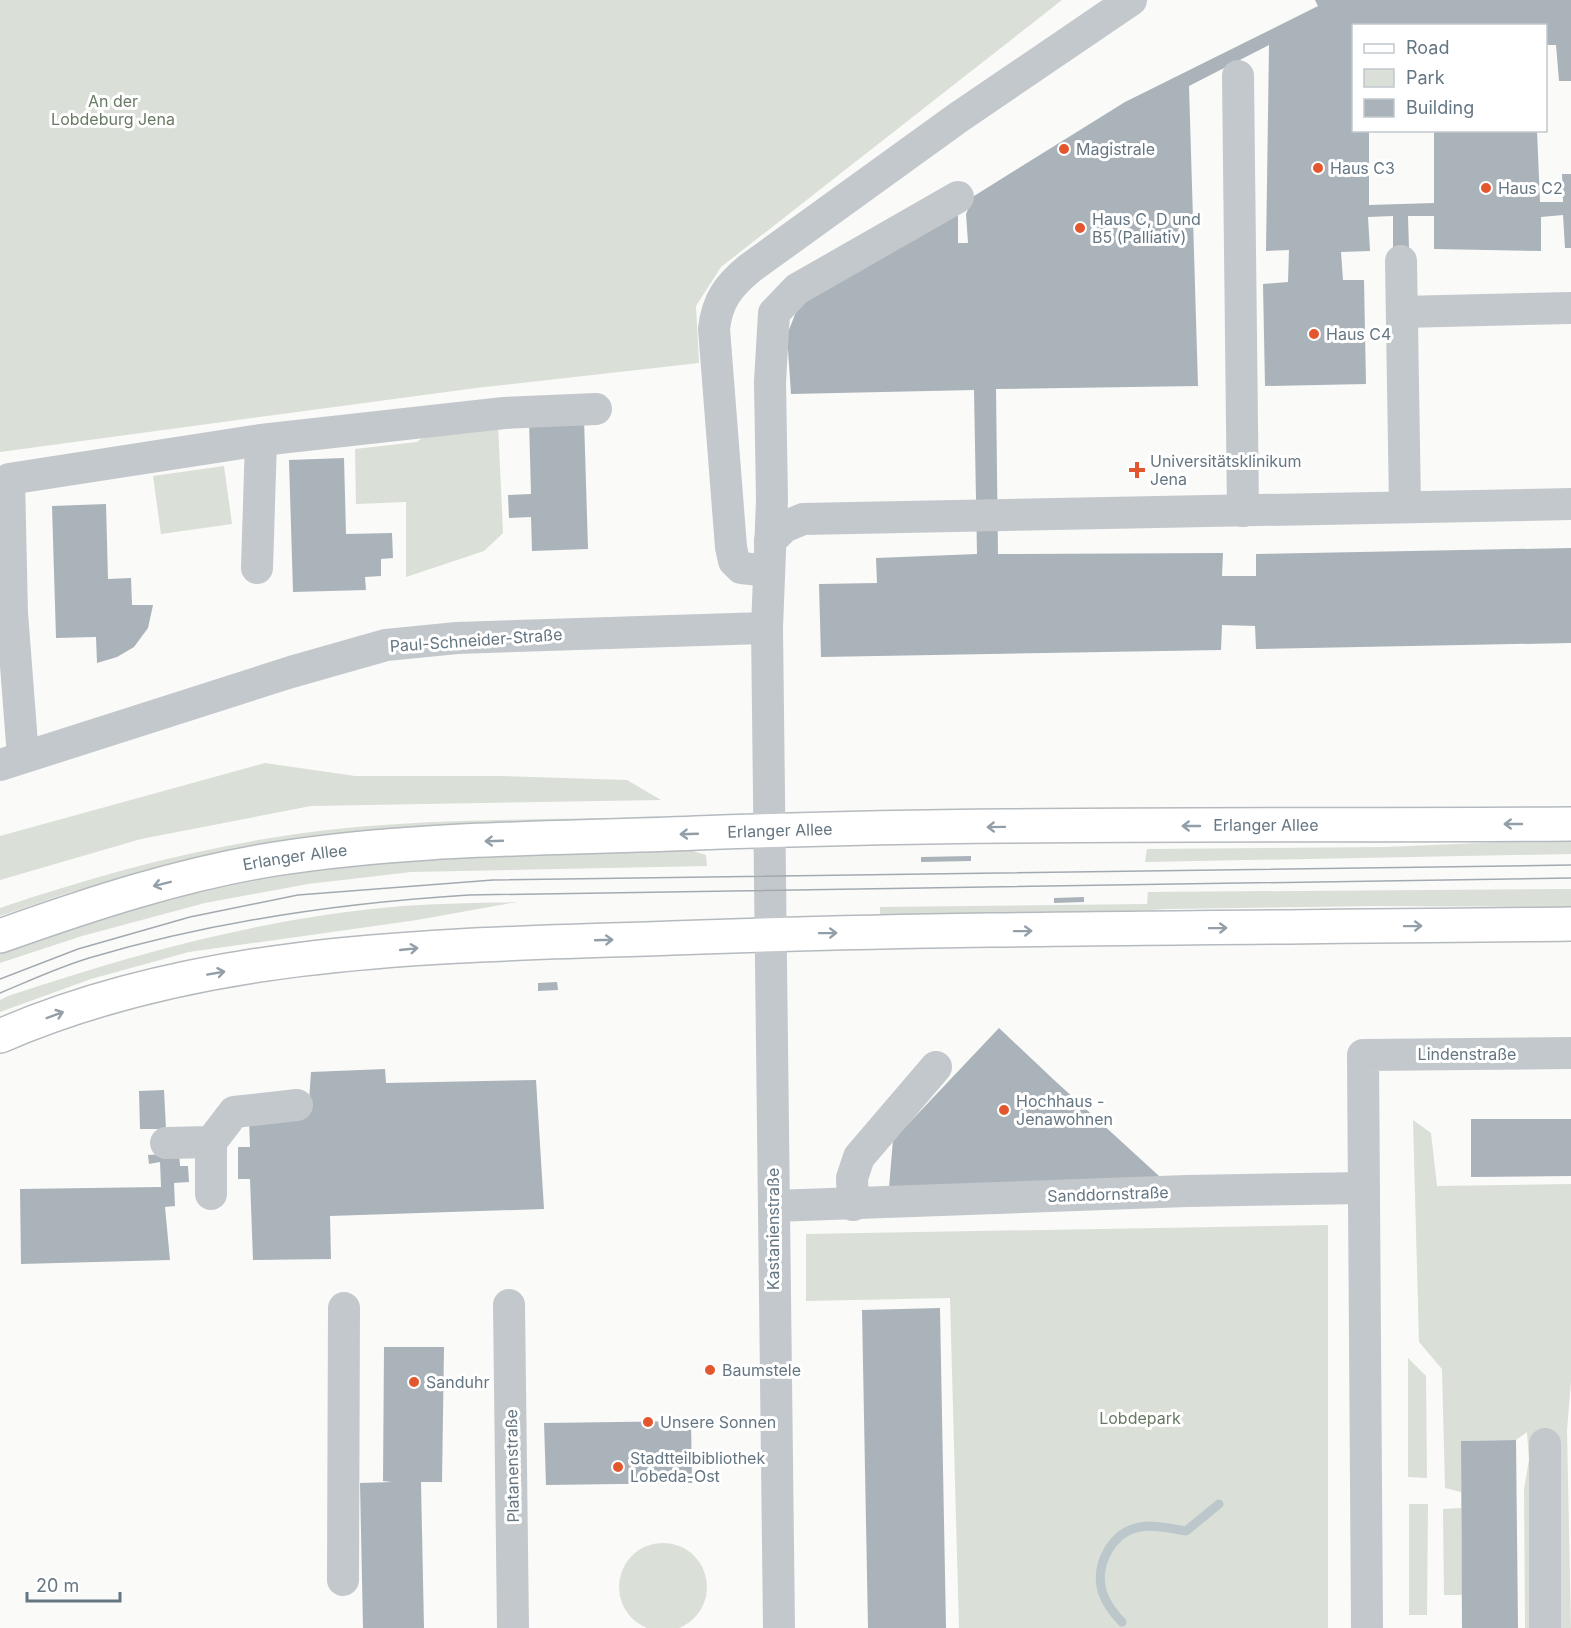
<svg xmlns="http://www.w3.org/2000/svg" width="1571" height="1628" font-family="Inter,sans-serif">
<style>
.green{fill:#dadfd7}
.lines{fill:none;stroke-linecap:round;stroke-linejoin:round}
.stream{stroke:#bbc7cb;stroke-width:9}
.building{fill:#aab3b9}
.major-casing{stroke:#b5babe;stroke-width:36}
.minor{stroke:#c3c8cc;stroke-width:32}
.major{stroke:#fff;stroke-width:33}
.tram{stroke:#a2aab0;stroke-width:1.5}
.oneway{stroke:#939fa8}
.poi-dot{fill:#e4572e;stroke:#fff;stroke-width:2}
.labels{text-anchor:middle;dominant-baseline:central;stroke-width:6;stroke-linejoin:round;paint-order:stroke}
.park-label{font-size:16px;fill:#687a64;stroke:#fff}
.poi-label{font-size:16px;fill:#657683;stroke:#fff;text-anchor:start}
.street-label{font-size:16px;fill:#657683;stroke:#fff}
</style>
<rect width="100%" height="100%" fill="#fafaf8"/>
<g class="green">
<path d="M0 0H1062L721 267 696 306 699 363 476 388 0 452Z"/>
<path d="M498 424 503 533 484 551 406 577V502L356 504 355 449 417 442 428 433Z"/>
<path d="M224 466 232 524 161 534 153 476Z"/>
<path d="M265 763 355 776H498L627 780 661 800 311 806 141 839 0 880V836Z"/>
<path d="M655 817 656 823 201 858 71 892 0 916V908C112 870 227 840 346 828 448 818 552 820 655 817Z"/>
<path d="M1571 839V854L1145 862 1147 849 1386 847Z"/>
<path d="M690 850 706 855 707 866 411 872 308 884 205 903 82 936 0 963V954C111 910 228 881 346 867 460 853 576 856 690 850Z"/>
<path d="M1571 889V907L1375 906 1168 909 1090 913 880 914V907L1147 904 1148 892Z"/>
<path d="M517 902 417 920 189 952 91 979 0 1012V1000L8 996C137 953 267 917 403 906 441 903 479 903 517 902Z"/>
<path d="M1413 1120 1431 1133 1437 1186 1571 1184V1381L1567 1430 1571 1628H1525L1524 1489 1529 1460 1527 1432 1516 1440 1461 1441V1492L1445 1488 1442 1369 1419 1342Z"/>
<path d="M1328 1225V1628H959L950 1298 806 1301V1234Z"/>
<path d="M1408 1358 1426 1376 1427 1478 1408 1477Z"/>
<path d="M1409 1504H1428L1427 1615H1409Z"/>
<path d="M1461 1508 1462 1595H1444L1443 1509Z"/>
<circle cx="663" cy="1587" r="44"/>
</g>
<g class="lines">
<path class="stream" d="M1122 1622C1113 1613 1106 1604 1102 1591 1095 1564 1112 1532 1140 1527 1155 1524 1172 1529 1186 1531L1219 1504"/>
</g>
<g class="building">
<path d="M1315 0H1571V81H1559L1556 45H1546V26H1353V130H1369V205L1434 203V130H1537L1540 202H1563L1562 174H1571V248H1565L1563 215 1541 217V251L1434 249V216H1408L1409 249 1393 250V216L1368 217 1370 251 1341 252 1343 280H1364L1366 384 1265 386 1263 284 1288 282 1289 250 1266 251 1269 45 1189 86 1198 386 996 389 998 554 1223 553 1222 576H1256V554L1571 548V643L1256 649 1255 626 1222 625 1221 650 821 657 819 584 877 583 876 558 977 554 974 390 791 394 787 335 801 299 958 197V243H968L966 214 974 196 1125 102 1318 6Z"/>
<path d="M584 418 588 549 532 551 531 517 509 518 508 495 531 494 529 419Z"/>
<path d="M344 458 346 534 392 533 393 558 381 559V576L365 577 366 590 293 592 289 460Z"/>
<path d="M106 504 108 579 131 578 132 605H153L148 628 134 647 117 657 97 663 96 637 56 638 52 506Z"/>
<path d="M971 856V861L921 862V857Z"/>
<path d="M1084 897V902L1054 903V898Z"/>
<path d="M557 982 558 990 538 991V983Z"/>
<path d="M999 1028 1053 1079 1170 1186 888 1199 893 1140Z"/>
<path d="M385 1069 386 1083 536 1080 544 1209 330 1216 331 1259 253 1260 250 1179H238V1147H250L249 1119 308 1116 311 1072Z"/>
<path d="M164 1090 166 1129H140L139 1091Z"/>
<path d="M1471 1119H1571V1176L1471 1177Z"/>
<path d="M179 1153 180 1166H188L189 1182 174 1183 175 1206 165 1207 170 1260 21 1264 20 1189 161 1187 160 1162 149 1164 148 1155Z"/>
<path d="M940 1308 946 1628H868L862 1310Z"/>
<path d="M384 1347H444L442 1482H421L424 1628H363L360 1483 392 1482 383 1481Z"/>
<path d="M691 1421 692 1483 546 1485 544 1423Z"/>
<path d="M1516 1440 1518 1628H1462L1461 1441Z"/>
</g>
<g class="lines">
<defs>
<g id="major">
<path id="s1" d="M0 936C90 904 181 874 275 859 414 837 556 839 696 833 987 822 1279 826 1571 824"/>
<path d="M0 1036C210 945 448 946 672 938 972 927 1272 928 1571 924"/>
</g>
</defs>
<use href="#major" class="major-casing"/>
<g class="minor">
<path d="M1238 76 1243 511"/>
<path d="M1401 261 1405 507"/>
<path d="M1402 312 1571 308"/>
<path d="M770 541 784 527 803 519 1571 504"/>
<path d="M257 568 261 440"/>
<path d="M769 571 741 568 734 561 731 547 714 329C717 301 728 286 750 268L959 117 1131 0"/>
<path d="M23 757 12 613 9 479 261 440 504 413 596 409"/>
<path d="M0 765 291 672 386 645 457 638 767 628"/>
<path d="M211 1142V1194"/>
<path d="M166 1143 211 1142 234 1112 297 1105"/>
<path d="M853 1205 852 1178 859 1157 936 1067"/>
<path d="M774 1206 1187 1191 1364 1188"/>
<path d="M509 1305 513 1628"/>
<path d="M343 1580 344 1308"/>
<path d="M779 1628 767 628 772 500 770 382 774 313 797 289 958 197"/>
<path d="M1367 1628 1363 1055 1571 1053"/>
<path d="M1545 1628V1444"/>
</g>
<use href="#major" class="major"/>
<g class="tram">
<path d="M0 979 78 949 190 917 298 895 493 880 1571 865"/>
<path d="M0 993C29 981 59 967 89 958 213 921 340 903 469 895L1571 878"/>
</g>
</g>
<defs><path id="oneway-shaft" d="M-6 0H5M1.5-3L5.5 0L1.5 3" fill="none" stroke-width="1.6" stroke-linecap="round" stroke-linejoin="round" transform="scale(1.5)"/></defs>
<g class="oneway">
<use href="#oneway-shaft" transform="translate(1513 824) rotate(180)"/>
<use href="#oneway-shaft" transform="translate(1191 826) rotate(180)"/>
<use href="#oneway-shaft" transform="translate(996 827) rotate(179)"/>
<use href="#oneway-shaft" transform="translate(689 834) rotate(178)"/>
<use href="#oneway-shaft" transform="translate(494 841) rotate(178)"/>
<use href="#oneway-shaft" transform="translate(162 884) rotate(166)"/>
<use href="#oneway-shaft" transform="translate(1413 926) rotate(-1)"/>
<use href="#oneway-shaft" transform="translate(1218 928) rotate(-1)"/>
<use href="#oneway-shaft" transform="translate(1023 931) rotate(-1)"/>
<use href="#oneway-shaft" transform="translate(828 933) rotate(-1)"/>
<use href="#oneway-shaft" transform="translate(604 940) rotate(-2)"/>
<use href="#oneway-shaft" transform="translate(409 949) rotate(-6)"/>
<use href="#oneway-shaft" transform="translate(216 973) rotate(-10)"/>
<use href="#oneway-shaft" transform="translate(55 1015) rotate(-20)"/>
</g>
<g class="poi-dot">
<circle cx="1064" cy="149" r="6"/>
<circle cx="1318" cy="168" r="6"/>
<circle cx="1486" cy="188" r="6"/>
<circle cx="1080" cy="228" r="6"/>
<circle cx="1314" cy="334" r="6"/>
<path d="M1134 461h6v6h6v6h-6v6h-6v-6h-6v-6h6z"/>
<circle cx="1004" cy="1110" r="6"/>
<circle cx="710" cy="1370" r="6"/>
<circle cx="414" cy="1382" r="6"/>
<circle cx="648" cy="1422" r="6"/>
<circle cx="618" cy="1467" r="6"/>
</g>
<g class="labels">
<g class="park-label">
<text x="113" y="101">An der<tspan x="113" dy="18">Lobdeburg Jena</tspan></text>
<text x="1140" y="1418">Lobdepark</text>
</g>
<g class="poi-label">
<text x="1076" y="149">Magistrale</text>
<text x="1330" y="168">Haus C3</text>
<text x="1498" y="188">Haus C2</text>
<text x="1092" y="219">Haus C, D und<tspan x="1092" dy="18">B5 (Palliativ)</tspan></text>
<text x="1326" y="334">Haus C4</text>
<text x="1150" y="461">Universitätsklinikum<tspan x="1150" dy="18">Jena</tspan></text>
<text x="1016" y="1101">Hochhaus -<tspan x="1016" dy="18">Jenawohnen</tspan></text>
<text x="722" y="1370">Baumstele</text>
<text x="426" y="1382">Sanduhr</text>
<text x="660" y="1422">Unsere Sonnen</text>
<text x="630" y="1458">Stadtteilbibliothek<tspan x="630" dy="18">Lobeda-Ost</tspan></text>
</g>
<g class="street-label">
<text transform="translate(476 640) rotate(-4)">Paul-Schneider-Straße</text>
<text stroke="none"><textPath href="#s1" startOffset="1278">Erlanger Allee</textPath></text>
<text stroke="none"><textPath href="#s1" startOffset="792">Erlanger Allee</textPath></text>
<text stroke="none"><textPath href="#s1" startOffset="306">Erlanger Allee</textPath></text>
<text x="1467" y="1054">Lindenstraße</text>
<text transform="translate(1108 1194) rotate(-2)">Sanddornstraße</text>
<text transform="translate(773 1229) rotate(-90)">Kastanienstraße</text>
<text transform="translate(512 1466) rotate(-91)">Platanenstraße</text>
</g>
</g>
<rect x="1352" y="24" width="195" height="108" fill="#ffffff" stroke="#c1c8cd" stroke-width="1.5"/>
<rect x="1364" y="44" width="30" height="9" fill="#ffffff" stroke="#c1c8cd" stroke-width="1.5"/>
<text x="1406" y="54" font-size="18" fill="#657683">Road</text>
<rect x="1364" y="69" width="30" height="18" fill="#dadfd7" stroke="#c1c8cd" stroke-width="1.5"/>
<text x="1406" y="84" font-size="18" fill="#657683">Park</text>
<rect x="1364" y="99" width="30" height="18" fill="#aab3b9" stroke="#c1c8cd" stroke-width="1.5"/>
<text x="1406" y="114" font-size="18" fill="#657683">Building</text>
<path d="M27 1592v9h93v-9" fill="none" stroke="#657683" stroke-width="3"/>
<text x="36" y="1592" font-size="18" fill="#657683" stroke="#ffffff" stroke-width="4.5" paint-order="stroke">20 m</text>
</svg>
